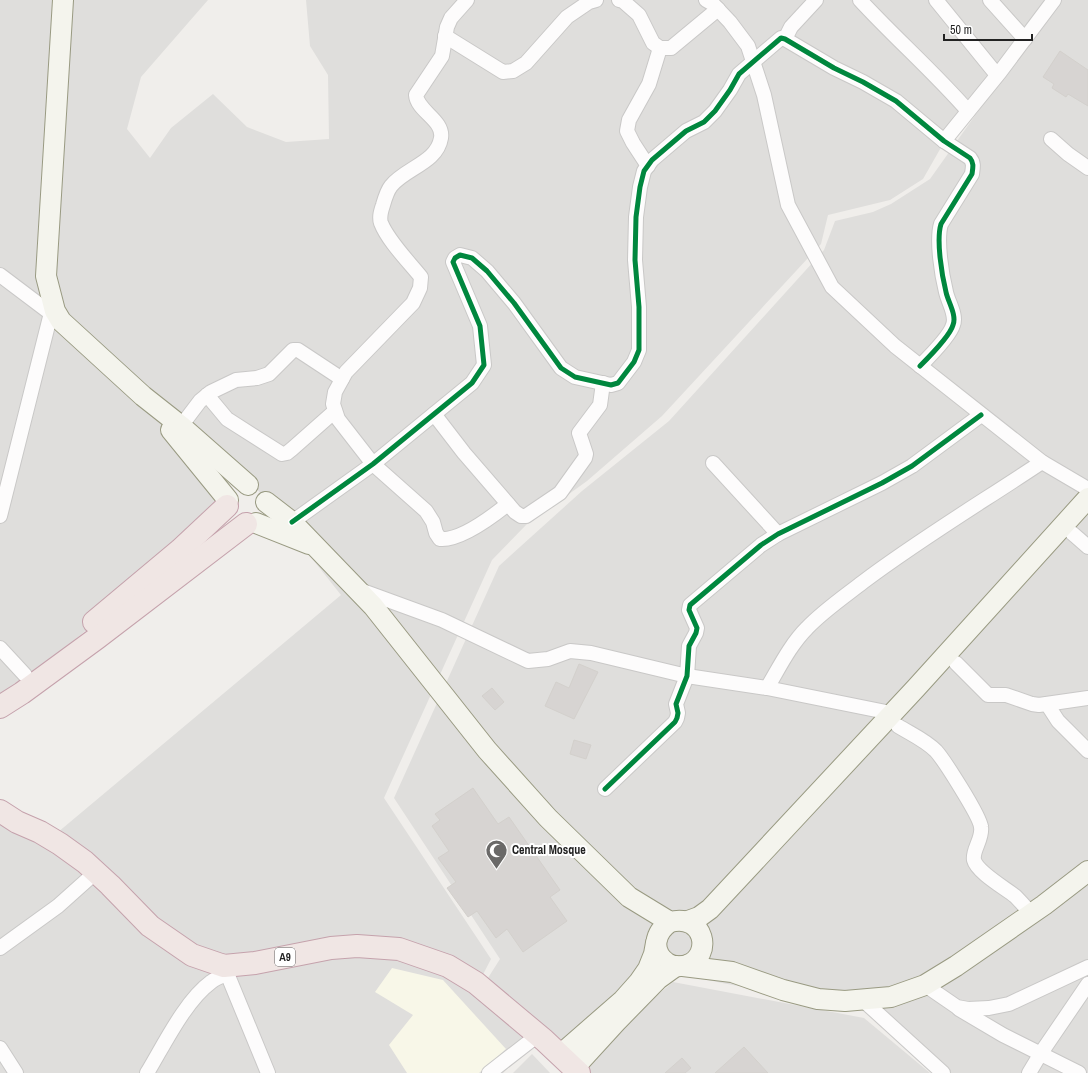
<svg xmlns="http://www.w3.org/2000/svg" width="1088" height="1073" font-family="'Archivo Narrow',sans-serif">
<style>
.residential{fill:#dfdedc}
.education{fill:#f8f7e8}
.building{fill:#d7d4d2;stroke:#d3d0cc}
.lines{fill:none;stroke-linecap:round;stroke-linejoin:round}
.minor-casing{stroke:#c9c8c7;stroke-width:16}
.secondary-casing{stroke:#999a82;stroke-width:22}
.trunk-casing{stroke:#c5a2ac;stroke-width:24}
.minor{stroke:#fdfcfc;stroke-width:14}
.secondary{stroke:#f4f4ed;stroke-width:20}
.trunk{stroke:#f0e6e4;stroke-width:22}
.cycleway-casing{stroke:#fff;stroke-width:8}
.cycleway{stroke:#00873e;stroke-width:5}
.labels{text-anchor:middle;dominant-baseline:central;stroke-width:4;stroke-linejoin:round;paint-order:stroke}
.shield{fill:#fff;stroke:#646464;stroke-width:1}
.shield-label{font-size:11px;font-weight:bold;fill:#222}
.poi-label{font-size:12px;font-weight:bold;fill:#222;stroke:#fff;text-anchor:start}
</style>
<rect width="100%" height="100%" fill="#f0eeeb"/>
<g class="residential">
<path d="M0 0H208L141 77 127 129 150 158 171 128 213 94 247 127 286 142 329 139 328 75 310 46 306 0H1047L943 144 923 179 890 200 828 215 821 244 662 416 587 481 526 525 492 560 384 798 491 959 475 990 532 1045 503 1073H0V803L51 838 341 595 245 474 213 455 230 514 0 700Z"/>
<path d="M1057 0H1088V1073H946L870 1010 722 983 671 972 564 1070 481 989 500 959 394 798 499 566 582 491 669 421 824 250 835 221 873 212 891 204 930 179Z"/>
<path d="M673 982 864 1018 930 1073H579L636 1013Z"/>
<path d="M532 1054 550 1073H513Z"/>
</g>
<path class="education" d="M392 968 443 980 506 1049 479 1073H407L389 1045 413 1015 375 992Z"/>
<g class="building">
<path d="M1060 51 1088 70V106L1068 94 1066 97 1052 88 1054 84 1043 77Z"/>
<path d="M579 664 598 672 574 719 545 706 556 682 569 688Z"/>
<path d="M492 688 504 702 495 710 482 696Z"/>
<path d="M574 740 591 745 586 759 570 754Z"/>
<path d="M473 788 498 824 509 817 560 890 550 897 567 921 523 952 507 929 496 938 477 911 468 917 447 888 456 882 438 858 449 851 432 826 440 820 435 814Z"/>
<path d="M744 1047 768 1073H715Z"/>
<path d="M682 1058 691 1068 685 1073H665Z"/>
</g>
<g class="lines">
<defs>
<g id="minor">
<path d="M467 0 451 18 447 27 442 56 416 95C417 111 444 120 441 138 437 163 405 168 391 186 387 191 385 198 383 205 381 211 379 217 381 223 388 241 409 262 421 277L420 288 413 303 346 372 335 392 333 404 338 419 373 464 426 511 433 522 436 533 440 539C460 541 493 516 508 504"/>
<path d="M619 0 623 1 639 15 653 43 660 48H671L718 9"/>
<path d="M706 0 713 4 730 22 748 46 764 95 788 205 832 287 895 346 1042 462 1088 489"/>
<path d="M860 0C895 38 934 72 968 111"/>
<path d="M936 0 997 75"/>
<path d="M990 0 1025 39"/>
<path d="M445 36 503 72 513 71 526 63 567 17 589 2 596 0"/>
<path d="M785 39 791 27 816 0"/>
<path d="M1051 139 1068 154 1088 168"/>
<path d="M944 141 1000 72 1054 0"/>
<path d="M648 166 633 143 627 131 629 120 649 84 660 48"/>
<path d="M0 275 57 318"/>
<path d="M207 395 227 419 282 454 287 453 292 449 335 411"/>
<path d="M434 414 464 453 515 512 521 516H526L560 493 585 458 586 454 579 433 600 405 603 383"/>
<path d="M181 426 200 401 211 392 236 380 257 378 269 374 293 350H298L342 379"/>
<path d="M713 463 778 534"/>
<path d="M0 516 51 313"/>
<path d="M292 522 373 464 472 383 484 365 480 326 453 262 455 258 460 255 472 258 487 271 514 303 561 368 575 377 611 385 618 383 634 362 639 350V307L635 260 636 217 640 187 644 171 652 160 686 131 704 122 715 111 730 90 739 74 781 38 785 39 834 68 863 82 896 101 944 141 970 158C974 163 973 167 972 174L941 224C936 240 942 276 946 292 948 302 957 315 953 325 950 336 929 357 920 366"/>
<path d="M1072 533 1088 547"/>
<path d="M360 590 442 620 528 661 548 659 570 651 591 653 687 676 767 688 891 713"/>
<path d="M0 648 25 675"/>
<path d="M956 663 988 695H1006L1032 704 1039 705 1088 698"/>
<path d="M767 688C779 668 790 645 807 628 823 611 845 596 863 582 920 539 982 502 1042 462"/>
<path d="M1047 704 1058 721 1088 751"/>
<path d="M898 726C911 734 925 740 936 751 944 760 980 816 981 827 983 839 972 850 974 860 977 872 1005 888 1015 896 1021 902 1026 908 1032 914"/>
<path d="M605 789 675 722 677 718 678 713 676 704 687 676 689 646 696 633 697 628 689 610 690 605 761 545 778 534 882 483 912 466 981 415"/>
<path d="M0 948 58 906 96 872"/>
<path d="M224 966 268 1073"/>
<path d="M925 985 957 1007 968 1009 989 1008 1009 1004 1088 967"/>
<path d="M863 1000 943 1073"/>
<path d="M959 1009 1003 1035 1079 1073"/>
<path d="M0 1048 16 1073"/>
<path d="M147 1073C164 1045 185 1001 211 982 216 978 222 976 227 974"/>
<path d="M489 1073 538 1035"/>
<path d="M1029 1073 1041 1053 1088 984"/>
</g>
<g id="secondary">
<path d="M63 0 46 276 55 311 61 321 143 396 181 426 248 485"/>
<path d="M171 430 228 500"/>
<path d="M266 502 292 522 373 606 487 750 548 818 629 897 670 922C705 913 713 956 687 965 680 967 673 967 667 963 650 951 655 932 670 922"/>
<path d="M256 523 309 544"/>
<path d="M688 921 699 917 710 909 916 688 1088 498"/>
<path d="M683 966 732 972 783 990 818 999 845 1001 891 997 925 985 956 966 1044 905 1088 871"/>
<path d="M560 1055 623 1000 639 982 648 969 654 954 656 943"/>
<path d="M574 1068 616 1022 658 979 676 966"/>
</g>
<g id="trunk">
<path d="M94 622 180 550 227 506"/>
<path d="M0 707 22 693 97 638 246 524"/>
<path d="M0 811 17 822 40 832 60 844 85 862 110 885 150 926 192 955 224 966 255 963 331 948 357 946 399 949 448 966 476 983 544 1040 579 1073"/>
</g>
</defs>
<use href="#minor" class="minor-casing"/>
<use href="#secondary" class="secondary-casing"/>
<use href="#trunk" class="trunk-casing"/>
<use href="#minor" class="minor"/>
<use href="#secondary" class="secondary"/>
<use href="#trunk" class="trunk"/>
<defs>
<g id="cycleway">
<path d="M292 522 373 464 472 383 484 365 480 326 453 262 455 258 460 255 472 258 487 271 514 303 561 368 575 377 611 385 618 383 634 362 639 350V307L635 260 636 217 640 187 644 171 652 160 686 131 704 122 715 111 730 90 739 74 781 38 785 39 834 68 863 82 896 101 944 141 970 158C974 163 973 167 972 174L941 224C936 240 942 276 946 292 948 302 957 315 953 325 950 336 929 357 920 366"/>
<path d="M605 789 675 722 677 718 678 713 676 704 687 676 689 646 696 633 697 628 689 610 690 605 761 545 778 534 882 483 912 466 981 415"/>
</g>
</defs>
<use href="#cycleway" class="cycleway-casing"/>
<use href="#cycleway" class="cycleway"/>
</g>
<defs>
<symbol id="mosque-pin" viewBox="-11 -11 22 30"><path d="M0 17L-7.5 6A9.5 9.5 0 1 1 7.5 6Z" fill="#6a6968" stroke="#fff"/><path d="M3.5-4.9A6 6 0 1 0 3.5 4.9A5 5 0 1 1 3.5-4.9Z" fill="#fff"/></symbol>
</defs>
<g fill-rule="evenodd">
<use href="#mosque-pin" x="484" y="838" width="25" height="34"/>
</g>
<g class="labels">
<rect class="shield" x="275" y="948" width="20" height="18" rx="3"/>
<g class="shield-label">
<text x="285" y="957">A9</text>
</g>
<g class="poi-label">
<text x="512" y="850">Central Mosque</text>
</g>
</g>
<path d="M944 34v6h88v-6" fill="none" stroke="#222222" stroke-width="2"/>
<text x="950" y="34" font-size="12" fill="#222222" stroke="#ffffff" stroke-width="3" paint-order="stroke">50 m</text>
</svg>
